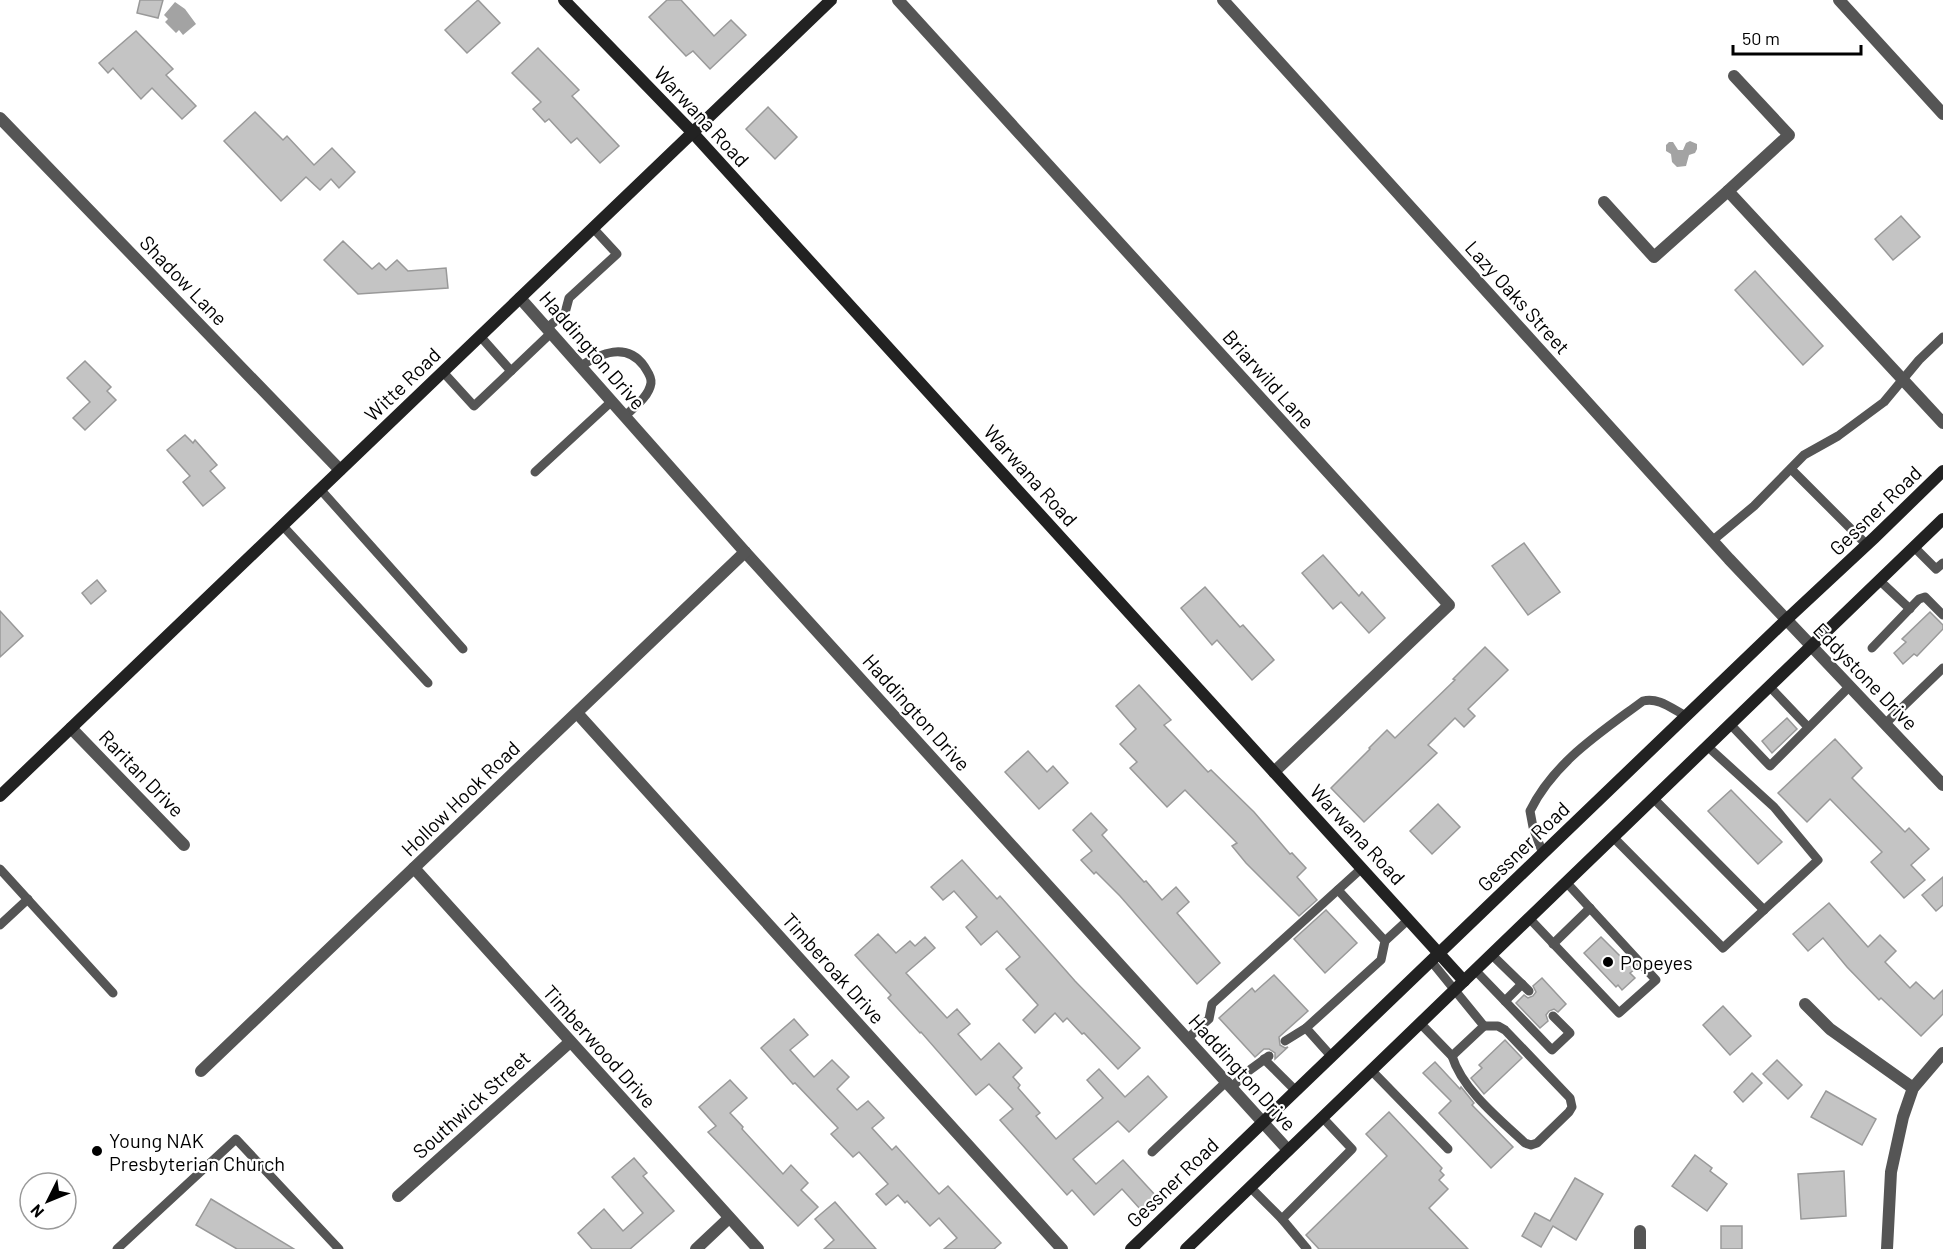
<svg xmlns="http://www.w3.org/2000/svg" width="1943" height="1249" font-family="Barlow,sans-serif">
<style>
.water{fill:#a3a3a3}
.building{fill:#c4c4c4;stroke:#999;stroke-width:1.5}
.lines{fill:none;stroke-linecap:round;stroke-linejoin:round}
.lane{stroke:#555;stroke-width:9}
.street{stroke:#555;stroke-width:12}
.secondary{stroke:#222;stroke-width:12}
.poi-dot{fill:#000;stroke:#fff;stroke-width:2}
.labels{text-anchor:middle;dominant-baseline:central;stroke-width:4.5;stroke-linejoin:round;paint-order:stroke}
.street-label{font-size:20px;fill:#000;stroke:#fff}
.poi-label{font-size:20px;fill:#000;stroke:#fff;text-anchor:start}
</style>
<rect width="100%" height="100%" fill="#fff"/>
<g class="water">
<path d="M175 2 185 9 196 24 183 35 179 30 176 33 165 22 168 19 164 15Z"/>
<path d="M1690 141 1697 144V149L1695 153 1689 155 1686 166 1677 167 1672 162 1671 154 1666 151V145L1669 142H1673L1678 150H1683L1686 143Z"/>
</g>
<g class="building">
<path d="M140 0H163L158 18 137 13Z"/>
<path d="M478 0 500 23 467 53 445 30Z"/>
<path d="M667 0H681L714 36 731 20 746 35 710 69 693 51 686 56 649 17Z"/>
<path d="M136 31 173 69 166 75 196 106 182 119 152 88 141 99 113 68 108 73 99 63Z"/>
<path d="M538 48 579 90 572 96 619 146 600 163 577 138 571 143 549 119 545 122 533 109 541 102 512 73Z"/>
<path d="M768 107 797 137 775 159 746 129Z"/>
<path d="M255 112 283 140 287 136 314 165 332 148 355 172 339 188 331 179 320 190 306 177 281 201 224 141Z"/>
<path d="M1901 216 1920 237 1893 260 1875 239Z"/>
<path d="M343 241 372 269 379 263 386 270 397 260 408 271 446 268 448 288 358 294 324 260Z"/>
<path d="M1755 271 1823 346 1803 365 1735 290Z"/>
<path d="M85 361 111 387 107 391 116 400 85 430 73 418 90 402 67 378Z"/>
<path d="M185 435 193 443 195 440 217 465 210 471 225 488 203 506 183 482 190 476 167 450Z"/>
<path d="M1524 543 1560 592 1528 615 1492 566Z"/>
<path d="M1323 555 1359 596 1362 592 1385 618 1369 633 1341 602 1333 609 1302 573Z"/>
<path d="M97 580 106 591 91 604 82 593Z"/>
<path d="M1205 587 1240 627 1243 625 1274 660 1252 680 1217 640 1212 645 1181 608Z"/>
<path d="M0 611 23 636 0 657Z"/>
<path d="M1930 612 1943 625V629L1917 656 1914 654 1903 664 1894 653 1906 642 1902 639Z"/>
<path d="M1485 647 1508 670 1468 709 1475 716 1464 727 1455 718 1428 745 1437 753 1364 822 1331 788 1370 749 1369 748 1387 730 1395 738 1455 680 1453 679Z"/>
<path d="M1139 685 1171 720 1164 725 1208 772 1211 770 1254 812 1290 854 1292 853 1306 868 1297 877 1317 900 1299 916 1246 863 1232 846 1237 843 1185 790 1167 807 1130 768 1137 762 1120 744 1136 729 1116 706Z"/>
<path d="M1787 718 1797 729 1772 753 1762 741Z"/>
<path d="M1835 739 1862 768 1852 778 1905 832 1909 828 1929 849 1911 865 1925 880 1904 898 1871 862 1882 852 1830 799 1807 822 1778 793Z"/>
<path d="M1028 751 1047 772 1053 766 1068 783 1039 809 1005 772Z"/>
<path d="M1731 790 1782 842 1758 864 1708 811Z"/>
<path d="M1438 804 1460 827 1432 854 1410 831Z"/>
<path d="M1091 813 1107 830 1102 835 1144 882 1146 881 1162 900 1176 887 1189 902 1177 913 1220 963 1197 984 1120 896 1096 872 1094 874 1081 860 1092 851 1073 830Z"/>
<path d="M962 860 997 899 1000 896 1075 981 1140 1048 1118 1069 1084 1033 1082 1034 1067 1018 1063 1022 1055 1013 1035 1033 1023 1020 1038 1005 1006 969 1020 957 997 931 981 945 966 927 977 917 954 891 943 900 931 887Z"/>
<path d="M1943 877V905L1936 911 1922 895Z"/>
<path d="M1829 903 1868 947 1880 935 1896 951 1885 962 1910 988 1916 982 1934 999 1943 990V1014L1921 1036 1881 998 1879 1000 1847 967 1823 938 1808 951 1793 934Z"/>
<path d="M1326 910 1357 943 1325 973 1294 939Z"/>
<path d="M878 934 896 953 910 941 915 946 925 937 935 948 906 973 947 1018 957 1009 970 1024 958 1034 981 1060 999 1043 1022 1068 1013 1077 1020 1085 1018 1088 1040 1113 1036 1116 1056 1139 1103 1098 1087 1080 1099 1069 1125 1097 1148 1076 1167 1097 1129 1132 1118 1121 1073 1159 1096 1184 1123 1160 1156 1196 1141 1210 1122 1189 1094 1215 1072 1190 1067 1195 1000 1120 1013 1109 989 1084 976 1095 921 1032 920 1033 888 998 891 995 855 955Z"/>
<path d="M1601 937 1634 970 1630 973 1635 978 1622 990 1618 985 1616 987 1584 953Z"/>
<path d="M1274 975 1308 1011 1279 1037 1280 1045 1285 1048 1288 1047 1275 1059V1053L1269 1049H1264L1255 1057 1219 1018 1252 988 1255 992Z"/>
<path d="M1542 978 1566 1004 1558 1012 1554 1009 1549 1011 1546 1015 1548 1021 1540 1028 1516 1003 1524 995 1528 998 1533 996 1536 992 1533 986Z"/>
<path d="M1723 1006 1751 1036 1730 1055 1703 1025Z"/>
<path d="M794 1019 808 1035 790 1050 814 1077 832 1060 849 1077 837 1089 857 1110 868 1101 884 1118 872 1128 892 1150 896 1146 939 1194 948 1186 1001 1243 994 1249H944L957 1238 939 1218 930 1226 907 1201 905 1203 898 1195 886 1205 876 1194 888 1184 859 1152 853 1157 831 1134 838 1128 795 1083 793 1084 761 1048Z"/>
<path d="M1505 1040 1522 1058 1484 1094 1471 1078 1482 1068 1479 1065Z"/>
<path d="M1777 1060 1802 1085 1788 1099 1763 1074Z"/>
<path d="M1435 1062 1460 1089 1461 1087 1474 1103 1472 1105 1513 1147 1491 1168 1439 1113 1451 1101 1423 1073Z"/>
<path d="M1752 1073 1762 1083 1743 1102 1734 1092Z"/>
<path d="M730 1080 747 1098 730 1113 743 1127 742 1129 783 1174 791 1165 808 1183 801 1190 818 1207 798 1226 708 1132 716 1126 699 1107Z"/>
<path d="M1826 1091 1876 1119 1862 1145 1811 1117Z"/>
<path d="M1389 1112 1442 1168 1440 1171 1444 1175 1439 1180 1448 1189 1429 1208 1468 1249H1319L1306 1235 1387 1156 1366 1134Z"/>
<path d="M1695 1155 1712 1168 1710 1171 1727 1184 1707 1211 1672 1186Z"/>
<path d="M634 1158 647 1173 643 1176 674 1211 630 1249H592L578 1233 604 1209 623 1231 643 1213 612 1177Z"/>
<path d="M1844 1171 1846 1216 1801 1219 1798 1174Z"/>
<path d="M1575 1178 1603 1194 1576 1240 1553 1226 1541 1247 1522 1236 1535 1213 1550 1221Z"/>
<path d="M211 1199 294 1249H237L196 1225Z"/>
<path d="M835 1202 876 1249H824L834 1240 815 1219Z"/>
<rect x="1721" y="1226" width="21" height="23"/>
</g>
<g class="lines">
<g class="lane">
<path d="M547 328 565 313 569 298 617 254 593 228"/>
<path d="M480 336 511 371 551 333"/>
<path d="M581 366C600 353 627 342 644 366 647 371 652 377 651 383 649 397 633 408 625 416"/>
<path d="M443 372 474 406 511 371"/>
<path d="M1791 469 1867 545"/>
<path d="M535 472 612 401"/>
<path d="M320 489 463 649"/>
<path d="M282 525 428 683"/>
<path d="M1712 541 1754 506 1804 455 1838 436 1884 402 1919 360 1943 337"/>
<path d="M1914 547 1936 569 1943 563"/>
<path d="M1879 580 1910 609"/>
<path d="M1872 648 1919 599 1925 597 1943 615"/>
<path d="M1769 686 1808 727"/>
<path d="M1730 724 1770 766 1850 686"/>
<path d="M1885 724 1943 668"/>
<path d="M1653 798 1764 910"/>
<path d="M1613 837 1723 948 1818 860 1774 807 1707 746"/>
<path d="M1543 854 1533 827 1530 811C1554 762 1600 733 1643 701 1659 697 1672 709 1686 716"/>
<path d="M0 869 113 993"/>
<path d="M1529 918 1619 1013 1656 980 1566 882"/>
<path d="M0 925 28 899"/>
<path d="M1385 941 1409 919"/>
<path d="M1553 944 1590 908"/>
<path d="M1491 954 1529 991"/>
<path d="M1475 970 1552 1050 1570 1033 1553 1016"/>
<path d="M1505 1001 1522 984"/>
<path d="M1420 1023 1452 1056 1484 1026 1431 961"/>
<path d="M1187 1039 1209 1019 1212 1004 1362 868"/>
<path d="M1285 1041 1306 1028"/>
<path d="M1331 1056 1306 1028 1381 960 1385 941 1338 890"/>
<path d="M1452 1056C1462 1089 1499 1119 1525 1143L1531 1145 1537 1143 1569 1112 1572 1107 1570 1098 1505 1030 1498 1026H1484"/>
<path d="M1264 1059 1295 1090"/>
<path d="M1371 1070 1448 1149"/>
<path d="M1231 1088 1247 1072 1269 1056"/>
<path d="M1152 1152 1226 1082"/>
<path d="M1250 1187 1282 1219 1352 1149 1322 1117"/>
<path d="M1282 1219 1307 1249"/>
<path d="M117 1249 236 1139 339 1249"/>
</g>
<g class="street">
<path d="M898 0 1449 605 1274 772"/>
<path d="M1223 0 1729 559 1943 785"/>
<path d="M1839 0 1943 114"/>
<path d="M0 118 340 470"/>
<path d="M1728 191 1789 135 1734 76"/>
<path d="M1604 202 1654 257 1728 191 1943 423"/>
<path d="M520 298 745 552 1288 1150"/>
<path d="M577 713 1062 1249"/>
<path d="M71 728 184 845"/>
<path d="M414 868 758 1249"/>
<path d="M1805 1004 1830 1029 1913 1088"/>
<path d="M201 1071 745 552"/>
<path d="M398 1196 570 1042"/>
<path d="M696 1249 729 1218"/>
<path d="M1640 1249V1231"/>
<path d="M1887 1249 1891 1172 1903 1117 1913 1088 1943 1053"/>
</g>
<g class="secondary">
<path d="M564 0 692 132 1464 981"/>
<path d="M0 796 831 0"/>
<path d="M1131 1249 1786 620 1874 538 1943 471"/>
<path d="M1186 1249 1943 519"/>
</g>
</g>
<g class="poi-dot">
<circle cx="1608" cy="962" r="6"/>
<circle cx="97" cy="1151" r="6"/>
</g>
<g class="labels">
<g class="street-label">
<text transform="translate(702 116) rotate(47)">Warwana Road</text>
<text transform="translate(184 280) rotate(46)">Shadow Lane</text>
<text transform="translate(1518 297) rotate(48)">Lazy Oaks Street</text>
<text transform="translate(593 350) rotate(49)">Haddington Drive</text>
<text transform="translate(1269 379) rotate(48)">Briarwild Lane</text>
<text transform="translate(402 384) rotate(-44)">Witte Road</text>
<text transform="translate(1031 475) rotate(48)">Warwana Road</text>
<text transform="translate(1875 510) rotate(-44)">Gessner Road</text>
<text transform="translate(1866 676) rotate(46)">Eddystone Drive</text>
<text transform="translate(917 712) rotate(48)">Haddington Drive</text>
<text transform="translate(142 773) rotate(46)">Raritan Drive</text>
<text transform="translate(460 798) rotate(-44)">Hollow Hook Road</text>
<text transform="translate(1358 834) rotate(47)">Warwana Road</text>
<text transform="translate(1523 846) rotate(-44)">Gessner Road</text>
<text transform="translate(834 968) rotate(48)">Timberoak Drive</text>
<text transform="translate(600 1046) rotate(48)">Timberwood Drive</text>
<text transform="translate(1243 1072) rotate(48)">Haddington Drive</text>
<text transform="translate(471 1104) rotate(-42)">Southwick Street</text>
<text transform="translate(1172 1182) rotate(-44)">Gessner Road</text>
</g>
<g class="poi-label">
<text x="1620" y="962">Popeyes</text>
<text x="109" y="1140">Young NAK<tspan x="109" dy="23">Presbyterian Church</tspan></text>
</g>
</g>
<g transform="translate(48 1201) rotate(227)"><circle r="28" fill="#ffffff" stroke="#999999" stroke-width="1.5"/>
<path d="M0-4.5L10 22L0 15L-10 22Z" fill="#000000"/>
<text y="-9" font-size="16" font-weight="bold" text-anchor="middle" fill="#000000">N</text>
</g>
<path d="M1733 45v9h128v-9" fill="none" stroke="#000000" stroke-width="3"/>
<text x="1742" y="45" font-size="18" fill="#000000" stroke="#ffffff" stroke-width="4.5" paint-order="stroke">50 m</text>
</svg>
